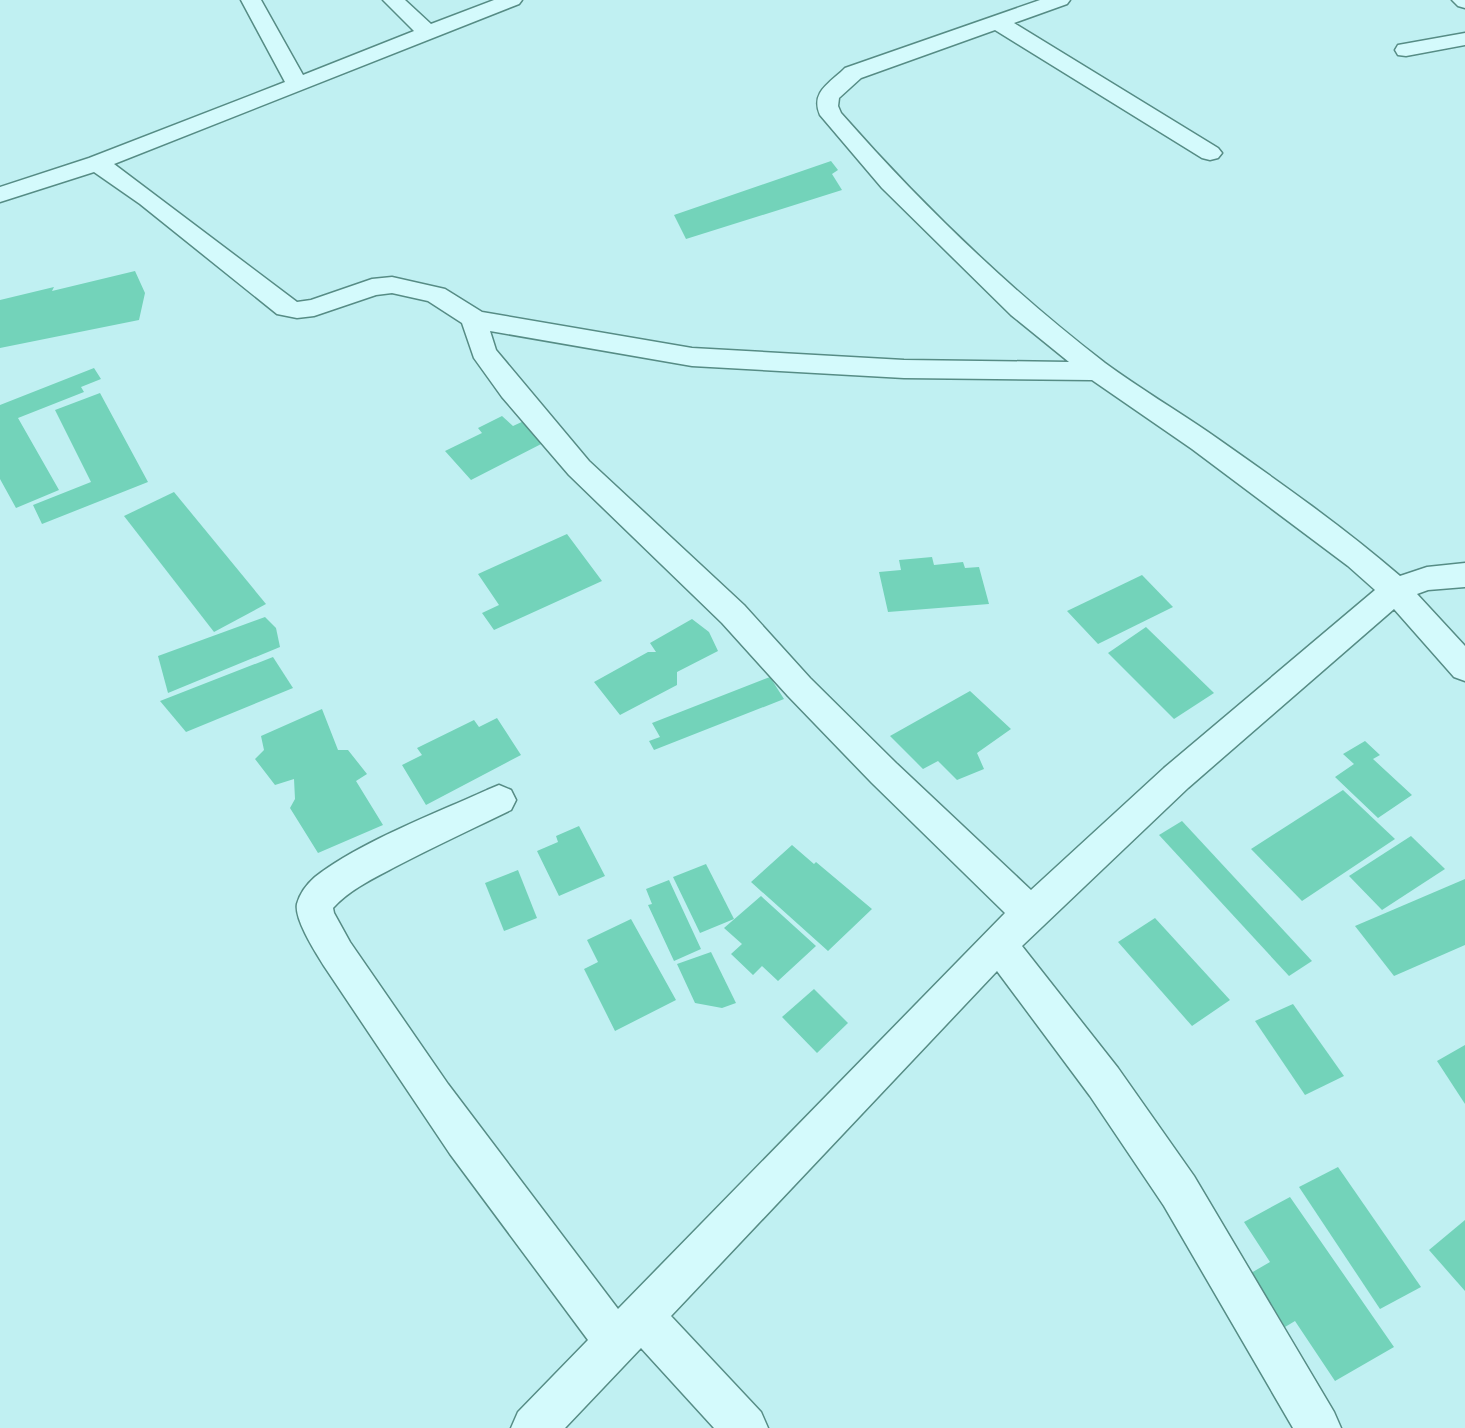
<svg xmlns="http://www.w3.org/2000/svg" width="1465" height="1428" font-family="Spectral,serif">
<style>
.building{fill:#73d3ba}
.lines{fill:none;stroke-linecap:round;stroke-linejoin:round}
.minor-casing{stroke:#568c85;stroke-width:3}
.minor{fill:#d4fafc;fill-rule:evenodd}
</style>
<rect width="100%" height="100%" fill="#c0f0f2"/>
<g class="building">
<path d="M831 161 838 170 832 174 842 190 686 239 674 215Z"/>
<path d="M135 271 145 293 139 320 0 348V300L54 287 52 291Z"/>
<path d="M94 368 101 379 81 387 84 392 18 418 59 490 16 508 0 479V405Z"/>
<path d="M100 393 148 482 42 524 33 505 91 482 55 410Z"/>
<path d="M502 416 513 426 526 420 547 441 471 480 445 451 482 433 478 428Z"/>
<path d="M174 492 266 604 214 632 124 516Z"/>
<path d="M567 534 602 581 494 630 482 613 499 605 478 574Z"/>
<path d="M932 557 934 565 963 562 965 568 979 567 989 604 888 612 879 572 901 570 899 560Z"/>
<path d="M1142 575 1173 607 1098 644 1067 611Z"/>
<path d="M265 617 276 628 280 647 168 693 158 656Z"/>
<path d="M692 619 709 632 718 651 677 672V685L620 715 594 682 648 652H656L650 643Z"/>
<path d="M1146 627 1214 693 1174 719 1108 653Z"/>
<path d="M273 657 293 688 186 732 160 701Z"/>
<path d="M770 677 784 699 654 750 649 741 660 737 652 723Z"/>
<path d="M970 691 1011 729 977 753 984 769 957 780 938 761 923 769 890 736Z"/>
<path d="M322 709 338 750H348L367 774 356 781 383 825 318 853 290 808 295 799 294 779 275 785 255 759 264 750 261 736Z"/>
<path d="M497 718 521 755 426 805 402 765 422 755 417 748 474 720 479 727Z"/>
<path d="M1365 741 1380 755 1373 759 1412 795 1378 818 1335 777 1354 764 1343 754Z"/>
<path d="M1343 790 1395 839 1302 901 1251 849Z"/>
<path d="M1182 821 1312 961 1289 976 1159 835Z"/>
<path d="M579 826 605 876 559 896 537 851 558 842 556 836Z"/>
<path d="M1411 836 1445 869 1382 910 1349 876Z"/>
<path d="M792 845 814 864 816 862 872 909 828 951 751 882Z"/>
<path d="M706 864 734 919 700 933 673 877Z"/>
<path d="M518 870 537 918 504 931 485 883Z"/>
<path d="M1465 879V945L1394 976 1355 926Z"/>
<path d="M669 880 701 949 674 961 648 905 652 904 646 889Z"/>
<path d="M761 896 816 946 778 981 762 966 753 975 731 954 742 944 724 928Z"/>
<path d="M1155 918 1230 1000 1192 1026 1118 942Z"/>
<path d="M631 919 676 1000 615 1031 584 969 598 962 587 940Z"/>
<path d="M711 952 736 1003 722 1008 695 1003 677 964Z"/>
<path d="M814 989 848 1023 817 1053 782 1017Z"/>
<path d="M1293 1004 1344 1076 1305 1095 1255 1021Z"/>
<path d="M1465 1045V1104L1437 1061Z"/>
<path d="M1338 1167 1421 1287 1380 1309 1299 1187Z"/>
<path d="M1290 1197 1394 1347 1335 1381 1295 1321 1285 1327 1251 1273 1270 1262 1244 1222Z"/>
<path d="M1465 1220V1291L1429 1250Z"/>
</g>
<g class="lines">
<defs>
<g id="minor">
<path d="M241 0H261L303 75 414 31 383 0H405L431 24 494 0H522L519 4 114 164 297 302 311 300 372 279 392 277 445 289 482 312 692 348 904 360 1069 362 1011 315 882 188 820 115C810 92 830 83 845 68L1040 0H1070L1067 4 1014 23 1218 148 1222 153 1218 158 1210 160 1202 158 995 30 861 78 839 98 838 106 841 113C921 204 1009 289 1105 363 1139 388 1176 410 1211 434 1275 479 1341 525 1400 576L1427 567 1465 563V587L1428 590 1417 594 1465 646V681L1454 677 1394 609 1188 788 1022 946 1118 1068 1194 1176 1334 1412 1341 1428H1293L1164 1206 1090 1096 997 971 671 1316 761 1412 768 1428H714L641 1348 565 1428H511L518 1412 588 1340 450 1154 324 966C316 953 294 919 297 904 300 893 307 884 315 877 360 842 434 814 487 790L499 785 511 790 516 800 511 810C472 829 433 847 395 867 374 878 349 890 333 908L334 913 350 942 448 1084 618 1309 1005 913 872 783 788 696 722 623 569 475 502 397 474 358 462 323 428 301 392 293 376 295 314 316 297 318 277 314 140 204 94 172 0 202V187L89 158 285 82ZM490 331 692 366 904 378 1092 380 1192 449 1348 566 1375 590 1164 768 1031 890 896 763 810 678 744 605 589 461 496 350Z"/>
<path d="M1452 0H1465V8L1458 6Z"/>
<path d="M1465 33V45L1406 56 1398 55 1395 50 1398 45Z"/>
</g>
</defs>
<use href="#minor" class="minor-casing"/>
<use href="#minor" class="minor"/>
</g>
</svg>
